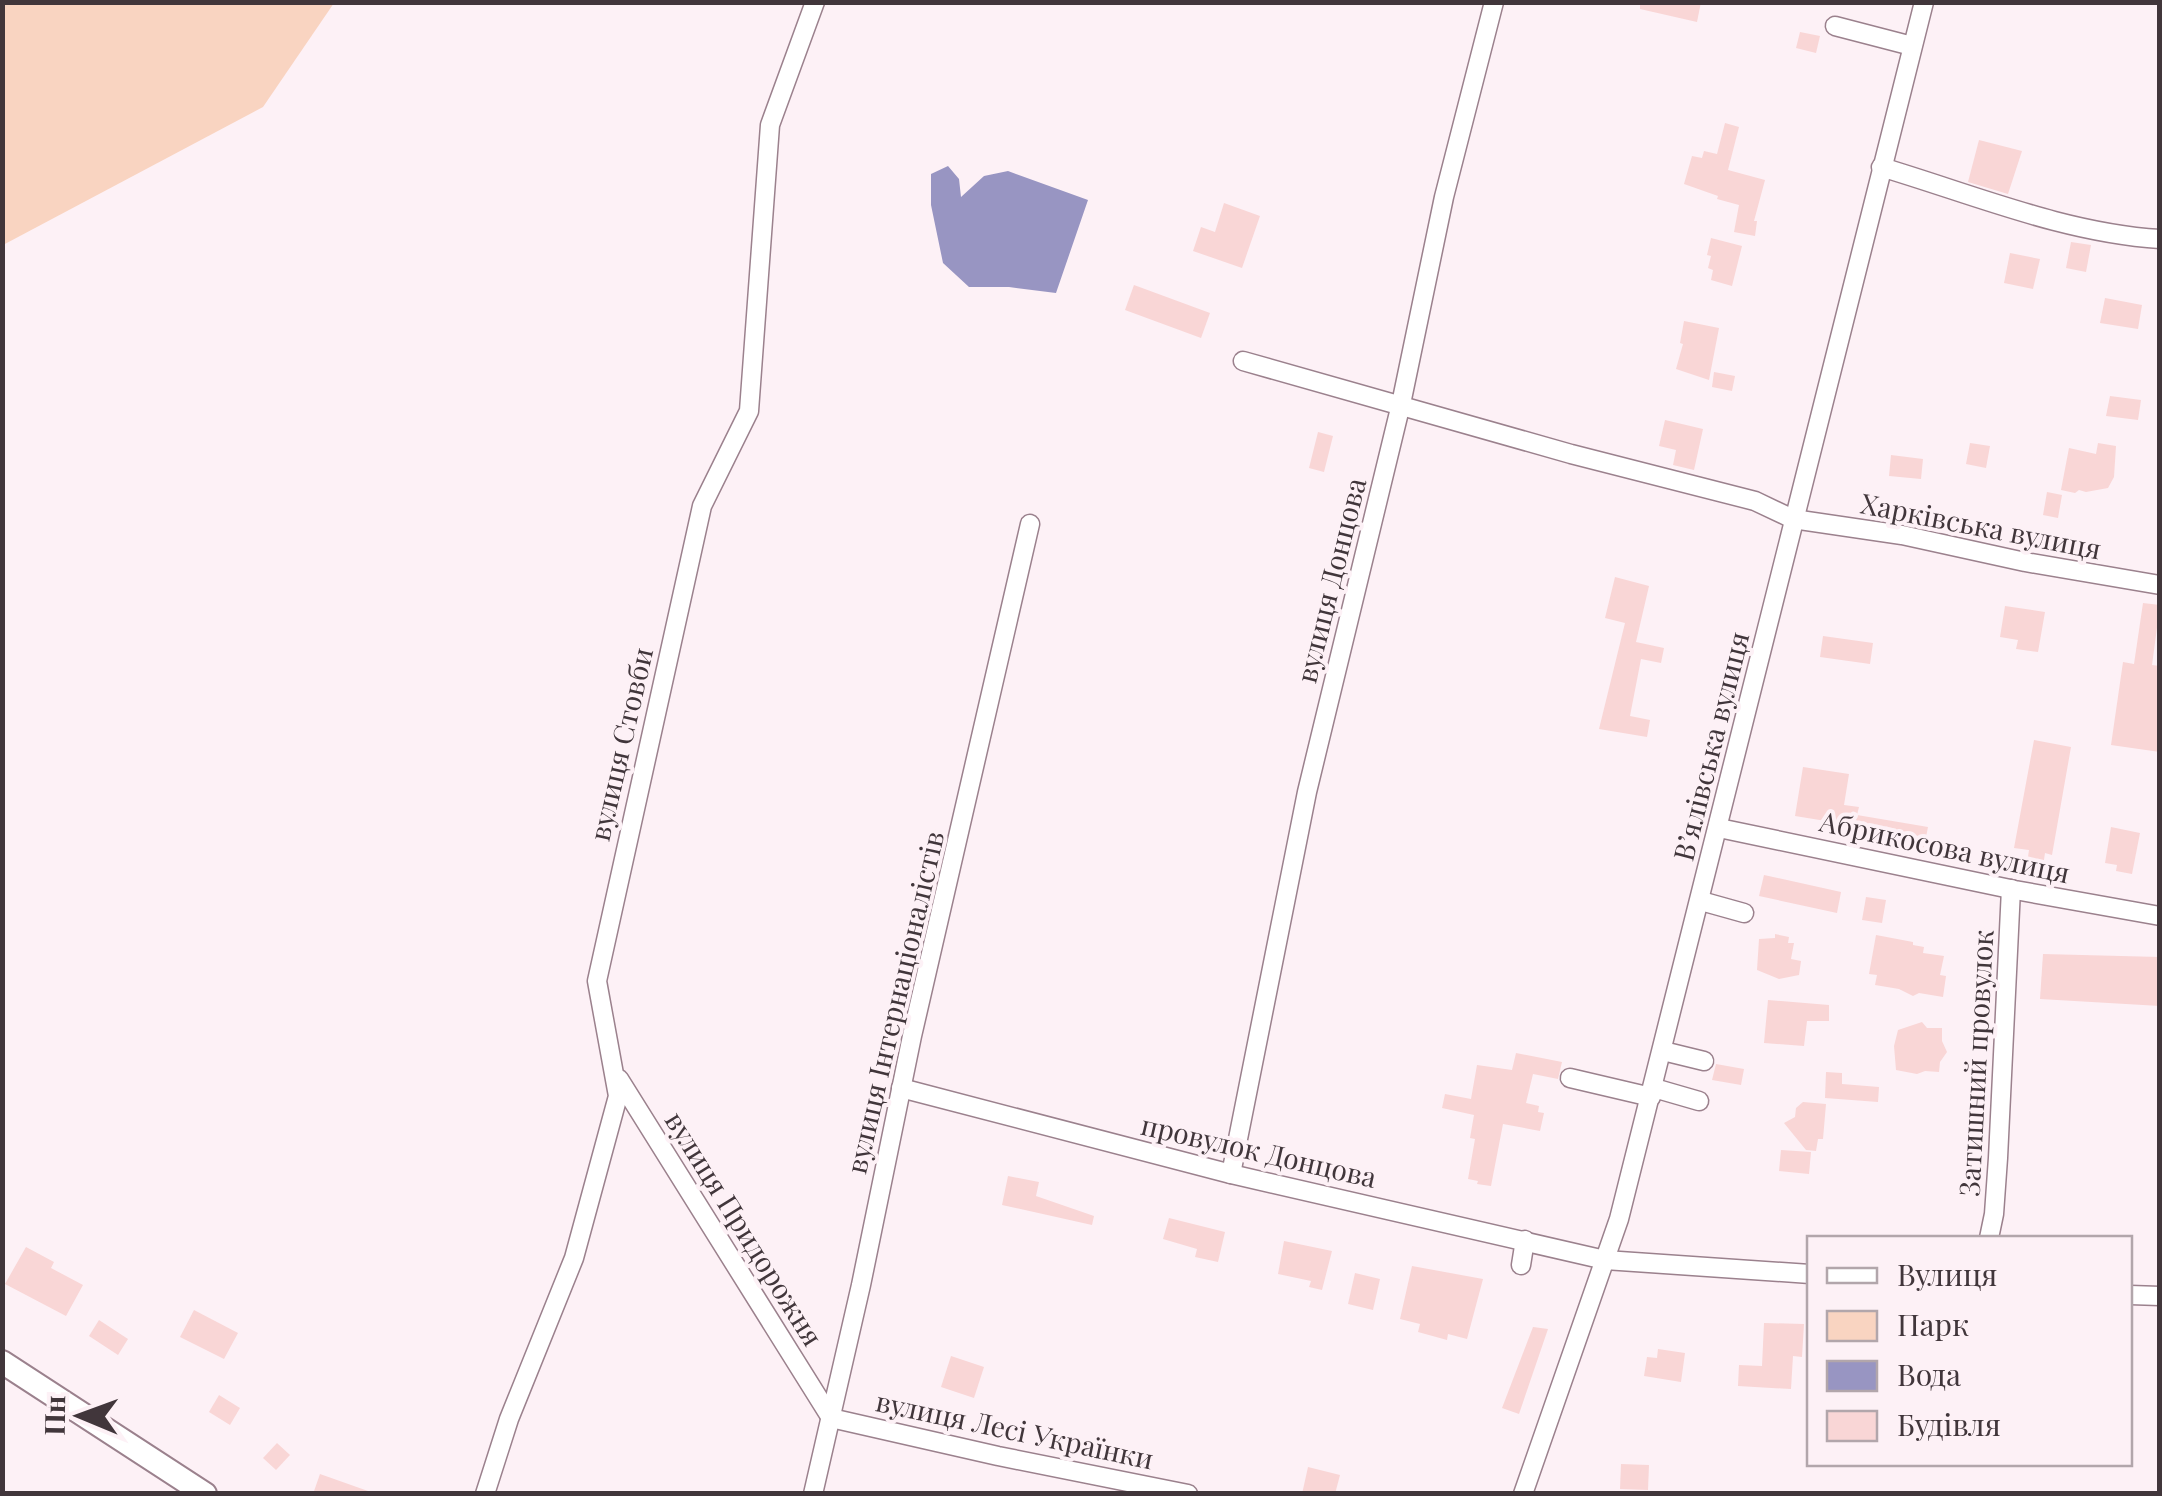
<svg xmlns="http://www.w3.org/2000/svg" width="2162" height="1496" font-family="'Playfair Display',serif">
<style>
.green{fill:#f9d4c1}
.water{fill:#9895c2}
.building{fill:#f9d6d6}
.lines{fill:none;stroke-linecap:round;stroke-linejoin:round}
.street-casing{stroke:#9b818d;stroke-width:21}
.secondary-casing{stroke:#9b818d;stroke-width:26}
.street{stroke:#fff;stroke-width:18}
.secondary{stroke:#fff;stroke-width:22}
.labels{text-anchor:middle;dominant-baseline:central;stroke-width:8;stroke-linejoin:round;paint-order:stroke}
.street-label{font-size:28px;fill:#41363b;stroke:#fdf1f6}
</style>
<rect width="100%" height="100%" fill="#fdf1f6"/>
<path class="green" d="M3 2H334V3L263 107 3 245Z"/>
<path class="water" d="M948 166 959 179 961 197 984 176 1008 171 1088 200 1056 293 1009 287H969L943 263 931 205V174Z"/>
<g class="building">
<path d="M1640 2H1701L1697 22 1640 9Z"/>
<path d="M1800 32 1820 36 1816 53 1796 48Z"/>
<path d="M1725 123 1739 127 1728 170 1765 180 1754 221H1757L1755 236 1734 232 1739 205 1717 199 1718 196 1684 184 1692 156 1702 158 1704 151 1717 154Z"/>
<path d="M1979 140 2022 151 2008 194 1968 182Z"/>
<path d="M1224 203 1260 216 1242 268 1193 251 1201 227 1215 232Z"/>
<path d="M1711 238 1742 246 1732 286 1711 280 1713 270 1708 268 1711 256 1707 255Z"/>
<path d="M2071 242 2091 245 2086 272 2066 268Z"/>
<path d="M2010 253 2040 259 2033 289 2004 283Z"/>
<path d="M1134 285 1210 313 1201 338 1125 310Z"/>
<path d="M2105 298 2142 305 2138 329 2100 323Z"/>
<path d="M1684 321 1719 328 1709 380 1676 369 1683 344 1680 343Z"/>
<path d="M1714 372 1735 376 1732 391 1712 387Z"/>
<path d="M2110 396 2141 400 2138 420 2106 416Z"/>
<path d="M1665 420 1703 429 1694 470 1673 465 1676 450 1659 446Z"/>
<path d="M1318 432 1333 436 1324 472 1309 468Z"/>
<path d="M1970 443 1990 446 1986 468 1966 464Z"/>
<path d="M2098 443 2116 446 2114 477 2108 488 2086 492 2079 490 2075 493 2061 490 2069 448 2096 454Z"/>
<path d="M1891 455 1923 459 1921 479 1889 476Z"/>
<path d="M2047 492 2062 495 2058 518 2043 515Z"/>
<path d="M1615 577 1649 586 1636 642 1664 648 1661 663 1641 659 1630 716 1650 720 1647 737 1599 729 1625 623 1605 618Z"/>
<path d="M2143 603 2160 605 2152 665 2160 666V752L2111 745 2123 662 2134 664Z"/>
<path d="M2005 606 2045 612 2038 652 2016 649 2018 640 2000 637Z"/>
<path d="M1823 636 1873 643 1870 664 1820 657Z"/>
<path d="M2034 740 2071 747 2052 855 2045 853 2042 873 2026 870 2029 850 2014 848Z"/>
<path d="M1803 767 1849 774 1844 805 1859 807 1857 815 1928 827 1923 852 1874 844 1875 837 1853 833 1852 840 1829 837 1832 822 1795 816Z"/>
<path d="M2111 827 2140 833 2132 874 2116 871 2117 865 2105 863Z"/>
<path d="M1764 875 1841 892 1837 913 1759 896Z"/>
<path d="M1866 897 1886 900 1882 923 1862 920Z"/>
<path d="M1775 934 1789 937 1788 943H1794L1791 959 1801 961 1799 975 1779 979 1757 970 1759 939 1775 938Z"/>
<path d="M1876 935 1913 942V945L1924 947 1923 953 1944 956 1940 975 1946 976 1943 997 1919 993 1913 996 1899 989 1875 985 1877 975 1869 974Z"/>
<path d="M2043 954 2160 957V1006L2040 999Z"/>
<path d="M1768 1000 1829 1005V1021H1807L1804 1046 1764 1043Z"/>
<path d="M1922 1022 1927 1028H1942V1041L1947 1052 1940 1062 1939 1072 1925 1071 1917 1074 1896 1070 1894 1046 1898 1030Z"/>
<path d="M1516 1053 1562 1062 1558 1079 1533 1074 1526 1103 1539 1106 1538 1112 1544 1113 1540 1131 1503 1124 1491 1186 1477 1184 1478 1181 1468 1179 1475 1139 1470 1138 1474 1115 1442 1108 1445 1094 1471 1099 1477 1065 1512 1070Z"/>
<path d="M1716 1064 1744 1069 1741 1085 1712 1080Z"/>
<path d="M1826 1072 1842 1073V1084L1879 1087 1878 1102 1825 1098Z"/>
<path d="M1803 1102 1826 1104 1823 1139H1818L1816 1151 1806 1150 1784 1123 1795 1117 1796 1108Z"/>
<path d="M1781 1150 1811 1152 1809 1174 1779 1171Z"/>
<path d="M1008 1176 1039 1182 1036 1196 1094 1216 1092 1225 1002 1205Z"/>
<path d="M1169 1218 1225 1232 1218 1262 1195 1257 1197 1249 1163 1239Z"/>
<path d="M1284 1241 1332 1251 1322 1290 1309 1287 1311 1281 1278 1274Z"/>
<path d="M26 1247 54 1262 51 1268 83 1285 66 1316 5 1284Z"/>
<path d="M1412 1266 1483 1279 1467 1339 1448 1334 1447 1340 1418 1332 1420 1324 1400 1319Z"/>
<path d="M1355 1273 1380 1279 1373 1310 1348 1304Z"/>
<path d="M194 1310 238 1333 224 1359 180 1337Z"/>
<path d="M99 1320 128 1339 118 1355 89 1336Z"/>
<path d="M1764 1323 1804 1324 1802 1357 1793 1356 1791 1389 1738 1386 1739 1365 1762 1366Z"/>
<path d="M1533 1327 1548 1329 1519 1414 1502 1408Z"/>
<path d="M1658 1349 1685 1353 1681 1382 1644 1376 1647 1357 1657 1358Z"/>
<path d="M951 1356 984 1367 974 1398 941 1387Z"/>
<path d="M219 1395 240 1408 230 1425 209 1412Z"/>
<path d="M277 1443 290 1455 276 1470 263 1458Z"/>
<path d="M1621 1464 1649 1465 1648 1490 1620 1489Z"/>
<path d="M1308 1467 1340 1475 1335 1494H1302Z"/>
<path d="M320 1474 368 1491V1494H313Z"/>
</g>
<g class="lines">
<defs>
<g id="street">
<path d="M1835 26 1912 46"/>
<path d="M1881 167C1972 194 2064 233 2160 239"/>
<path d="M1243 361 1571 454 1755 501 1793 519 1902 535 2025 562 2160 585"/>
<path d="M1719 828 2015 890 2160 916"/>
<path d="M1701 901 1744 913"/>
<path d="M1663 1051 1704 1061"/>
<path d="M1570 1078 1651 1097"/>
<path d="M619 1079 831 1418 998 1456 1188 1494"/>
<path d="M901 1088 1231 1174 1605 1260 1810 1274"/>
<path d="M1654 1088 1699 1101"/>
<path d="M1231 1174 1307 792 1401 404 1444 197 1494 2"/>
<path d="M1989 1238 1994 1214 1998 1158 2011 889"/>
<path d="M1521 1265 1525 1240"/>
<path d="M2130 1295 2160 1296"/>
<path d="M485 1494 509 1419 574 1258 618 1096 597 981 702 506 749 411 770 125 815 2"/>
<path d="M813 1494 861 1285 912 1036 1030 524"/>
<path d="M1523 1494 1619 1219 1924 2"/>
</g>
<path id="secondary" d="M2 1362 205 1494"/>
</defs>
<use href="#street" class="street-casing"/>
<use href="#secondary" class="secondary-casing"/>
<use href="#street" class="street"/>
<use href="#secondary" class="secondary"/>
</g>
<g class="labels">
<g class="street-label">
<text transform="translate(1981 525) rotate(11)">Харківська вулиця</text>
<text transform="translate(1330 580) rotate(-76)">вулиця Донцова</text>
<text transform="translate(620 744) rotate(-77)">вулиця Стовби</text>
<text transform="translate(1710 746) rotate(-76)">В’ялівська вулиця</text>
<text transform="translate(1945 846) rotate(12)">Абрикосова вулиця</text>
<text transform="translate(894 1002) rotate(-77)">вулиця Інтернаціоналістів</text>
<text transform="translate(1975 1063) rotate(-87)">Затишний провулок</text>
<text transform="translate(1259 1150) rotate(13)">провулок Донцова</text>
<text transform="translate(745 1228) rotate(58)">вулиця Придорожня</text>
<text transform="translate(1015 1429) rotate(12)">вулиця Лесі Українки</text>
</g>
</g>
<rect width="2162" height="1496" fill="none" stroke="#41363b" stroke-width="10"/>
<rect x="1807" y="1236" width="325" height="230" fill="#fdf1f6" stroke="#b2a6ab" stroke-width="2.5"/>
<rect x="1827" y="1268" width="50" height="15" fill="#ffffff" stroke="#b2a6ab" stroke-width="2.5"/>
<text x="1897" y="1286" font-size="30" fill="#41363b">Вулиця</text>
<rect x="1827" y="1311" width="50" height="30" fill="#f9d4c1" stroke="#b2a6ab" stroke-width="2.5"/>
<text x="1897" y="1336" font-size="30" fill="#41363b">Парк</text>
<rect x="1827" y="1361" width="50" height="30" fill="#9895c2" stroke="#b2a6ab" stroke-width="2.5"/>
<text x="1897" y="1386" font-size="30" fill="#41363b">Вода</text>
<rect x="1827" y="1411" width="50" height="30" fill="#f9d6d6" stroke="#b2a6ab" stroke-width="2.5"/>
<text x="1897" y="1436" font-size="30" fill="#41363b">Будівля</text>
<g transform="translate(80 1416) rotate(271)" stroke="#fdf1f6" stroke-width="8" paint-order="stroke">
<path d="M0-8L18 38L0 25L-18 38Z" fill="#41363b"/>
<text y="-15" font-size="28" font-weight="bold" text-anchor="middle" fill="#41363b">Пн</text>
</g>
</svg>
